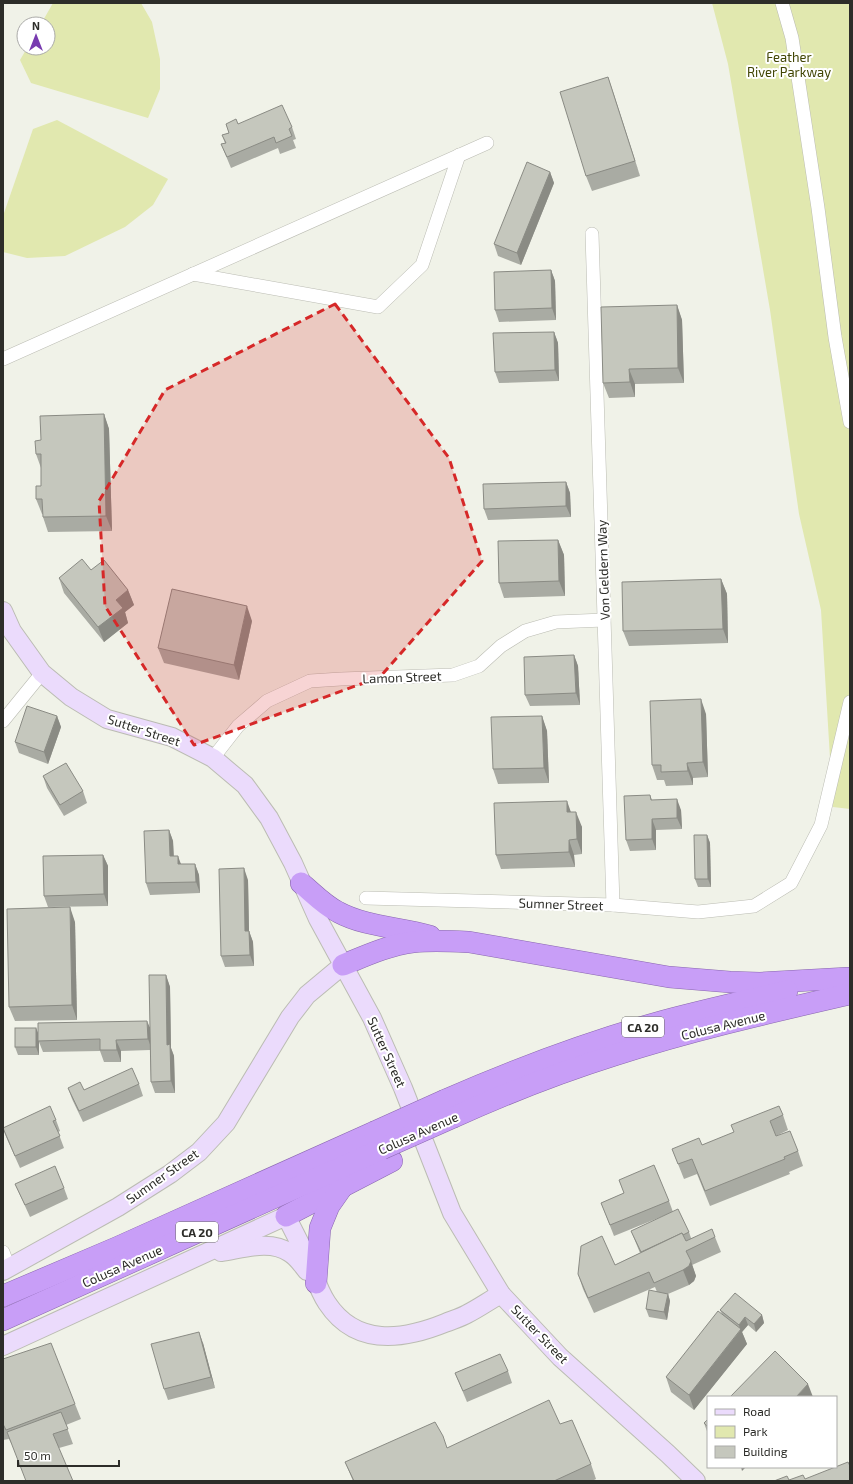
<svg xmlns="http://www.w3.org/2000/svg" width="853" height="1484" font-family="'Exo 2',sans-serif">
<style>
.green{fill:#e1e8af}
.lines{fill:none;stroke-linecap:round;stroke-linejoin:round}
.minor-casing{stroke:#bbbcb3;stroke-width:14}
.secondary-casing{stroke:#bbbcb3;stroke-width:20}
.trunk-casing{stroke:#8967ae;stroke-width:22}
.minor{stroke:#fff;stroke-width:13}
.secondary{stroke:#ebdbfc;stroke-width:18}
.trunk{stroke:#c89ef7;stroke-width:21}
.trunk-bridge-casing{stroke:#8967ae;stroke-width:22;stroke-linecap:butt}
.trunk-bridge{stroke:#c89ef7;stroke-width:21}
.wall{fill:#a9aba3}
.shaded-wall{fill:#8a8b84}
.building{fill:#c5c7bd;stroke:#8a8b84}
.marked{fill:#d62828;fill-opacity:0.2;stroke:#d62828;stroke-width:3;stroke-dasharray:8 5;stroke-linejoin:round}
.labels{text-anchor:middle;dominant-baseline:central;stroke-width:4;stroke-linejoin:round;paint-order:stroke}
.shield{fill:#fff;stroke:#6c6c69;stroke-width:1}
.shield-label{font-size:12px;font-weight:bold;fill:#2d2d29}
.park-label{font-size:13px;fill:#414504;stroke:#fff}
.street-label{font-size:13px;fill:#2d2d29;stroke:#fff}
</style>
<rect width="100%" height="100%" fill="#f0f2e8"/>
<g class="green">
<path d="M53 3H141L152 22 160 59V89L148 118 31 83 20 60 27 48H48V24H41Z"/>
<path d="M712 3H850V809L833 807 821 610 799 514 770 310 728 64Z"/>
<path d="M57 120 168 179 153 205 125 227 65 256 27 258 3 252V216L33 129Z"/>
</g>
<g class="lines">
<defs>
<g id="minor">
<path d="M782 3 792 38 818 208 835 337 850 422"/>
<path d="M592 234 613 905"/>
<path d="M193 274 378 307 422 265 459 155"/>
<path d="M3 359 487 143"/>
<path d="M3 721 42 673"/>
<path d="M213 758 238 726 267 701 310 681 341 679 453 675 479 666 501 646 525 631 556 622 604 620"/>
<path d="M366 898 613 905 698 912 754 906 791 883 821 825 850 702"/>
<path d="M3 1252 9 1268"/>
</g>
<g id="secondary">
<path d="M3 611 12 631 42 673 71 697 107 719 172 737 213 758 245 785 269 818 293 863 318 919 372 1018 403 1088 452 1213 501 1294 560 1357 668 1454 696 1481"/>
<path d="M221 1252C243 1249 270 1239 290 1253 297 1257 302 1265 307 1271"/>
<path d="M3 1271 118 1207 170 1174 199 1152 226 1123 290 1017 307 995 343 965"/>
<path d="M3 1346 286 1216C292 1228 299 1241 305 1254 313 1270 317 1288 327 1303 356 1347 403 1340 445 1323 452 1320 460 1318 467 1314 479 1308 490 1300 501 1294"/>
</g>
<g id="trunk">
<path d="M301 883C313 893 324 905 338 912 366 927 399 927 430 936"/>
<path d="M343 965C365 956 389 945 413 942 432 940 450 941 469 942L669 977 730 982 760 983 848 978"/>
<path d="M445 1100C516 1069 588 1042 663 1021 704 1010 745 1001 787 991"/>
<path d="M454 1117C507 1093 561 1072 615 1055 692 1030 772 1012 850 994"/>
<path d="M286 1216 392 1161"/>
<path d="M316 1283 320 1228 329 1206 343 1186"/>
<path d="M3 1296 118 1247 374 1132"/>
<path d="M3 1320 382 1149"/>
</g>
</defs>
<use href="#minor" class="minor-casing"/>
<use href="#secondary" class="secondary-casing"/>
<use href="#trunk" class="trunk-casing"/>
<use href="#minor" class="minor"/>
<use href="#secondary" class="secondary"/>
<use href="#trunk" class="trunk"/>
<defs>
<g id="trunk-bridge">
<path d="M374 1132 445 1100"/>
<path d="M382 1149 454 1117"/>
</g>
</defs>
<use href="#trunk-bridge" class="trunk-bridge-casing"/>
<use href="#trunk-bridge" class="trunk-bridge"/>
</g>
<g class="wall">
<path d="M608 77 613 92 640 176 592 191 586 176Z"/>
<path d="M226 124 292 127 296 139 293 140 296 148 280 154 278 148 231 168 221 144 225 143 222 135 229 133Z"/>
<path d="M550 172 554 183 521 265 498 256 494 244Z"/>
<path d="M551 270 555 281 556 320 499 322 495 310Z"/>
<path d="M677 305 682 320 684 383 635 384V397L609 398 603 383Z"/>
<path d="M554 332 558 343 559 381 499 383 495 372Z"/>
<path d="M104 414 109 429 112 531 48 532 43 517V514H42L36 499 41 486V468L36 454 41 440Z"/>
<path d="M566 482 570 493 571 517 488 520 484 509Z"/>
<path d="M558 540 564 555 565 596 504 598 499 583Z"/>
<path d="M91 570 128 590 134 605 125 612 128 623 104 642 64 593 59 578Z"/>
<path d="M721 579 727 594 728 643 629 646 623 631Z"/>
<path d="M252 621 239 680 164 663 158 648Z"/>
<path d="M574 655 578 666 580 705 530 706 525 695Z"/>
<path d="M706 714 708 777 693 778V785L666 786 664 780H657L652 765Z"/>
<path d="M57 716 61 727 48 764 19 753 15 742Z"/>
<path d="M542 716 547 731 549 783 498 784 493 769Z"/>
<path d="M43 776 83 791 87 803 64 816 47 788Z"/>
<path d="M650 795 652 800 681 810 682 829 656 830V850L630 851 626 840Z"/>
<path d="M571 812 582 827V854L574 855 575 867 501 869 496 855Z"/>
<path d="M169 830 173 841 174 856 181 864H195L199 875 200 893 150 895 146 883Z"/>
<path d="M707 835 710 843 711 887H698L695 879Z"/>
<path d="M103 855 108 866V906L48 907 44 896Z"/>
<path d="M248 880 249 931 253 942 254 966 225 967 221 956Z"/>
<path d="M75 922 77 1020 15 1021 9 1007Z"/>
<path d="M166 975 170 987 171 1048 174 1056 175 1093H155L151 1082 150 1050 121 1051V1062H104L100 1051 43 1052 39 1042V1055H18L15 1047 36 1028 38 1034 150 1027Z"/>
<path d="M139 1084 143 1096 83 1122 72 1099 68 1088 84 1090Z"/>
<path d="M783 1115 788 1130 776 1136 798 1151 803 1166 789 1172 790 1174 710 1206 697 1174 684 1179 672 1149 702 1145Z"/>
<path d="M56 1120 60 1131 58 1132 64 1148 20 1168 7 1139 3 1129Z"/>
<path d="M619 1180 669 1201 673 1212 614 1236 601 1203 624 1193Z"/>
<path d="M15 1184 64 1188 68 1199 30 1217Z"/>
<path d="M631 1231 689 1232 691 1238 715 1237 721 1252 692 1265 696 1276 694 1281 689 1285 668 1294 670 1301 667 1320 649 1317 646 1309 657 1292 655 1287 594 1313 583 1289 578 1274 615 1265 640 1253Z"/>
<path d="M720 1310 762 1315 764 1323 756 1332 748 1325 742 1332 747 1344 694 1410 671 1392 666 1377 722 1314Z"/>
<path d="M203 1343 215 1388 168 1400 164 1389Z"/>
<path d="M3 1359 75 1404 81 1419 66 1425 73 1444 59 1448 11 1443 9 1439 3 1440Z"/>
<path d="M508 1371 512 1383 467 1402 455 1373Z"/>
<path d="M708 1419V1434L704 1423Z"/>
<path d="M560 1424 591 1464 596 1479 592 1481H353L345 1462 447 1448Z"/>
</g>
<g class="shaded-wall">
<path d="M608 77 613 92 640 176 635 161Z"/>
<path d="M550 172 554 183 521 265 517 253Z"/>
<path d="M551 270 555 281 556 320 552 308Z"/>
<path d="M677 305 682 320 684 383 678 368Z"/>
<path d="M554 332 558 343 559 381 555 370Z"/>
<path d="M629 369 635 384V397L630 382Z"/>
<path d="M104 414 109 429 112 531 106 516Z"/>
<path d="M566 482 570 493 571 517 566 506Z"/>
<path d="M558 540 564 555 565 596 559 581Z"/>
<path d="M721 579 727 594 728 643 723 629Z"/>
<path d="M128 590 134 605 125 612 128 623 104 642 98 627 116 600Z"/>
<path d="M247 606 252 621 239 680 234 665Z"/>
<path d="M574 655 578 666 580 705 576 693Z"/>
<path d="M701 699 706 714 708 777 703 762Z"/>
<path d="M57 716 61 727 48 764 44 752Z"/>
<path d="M542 716 547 731 549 783 544 768Z"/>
<path d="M687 763 693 778V785L688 771Z"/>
<path d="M677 799 681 810 682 829 677 818Z"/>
<path d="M567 801 572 815 567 812Z"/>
<path d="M576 812 582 827V854L577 839Z"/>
<path d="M652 819 656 830V850L652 839Z"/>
<path d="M169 830 173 841 174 868 170 856Z"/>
<path d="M707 835 710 843 711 887 708 879Z"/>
<path d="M569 840 574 855 575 867 569 852Z"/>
<path d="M103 855 108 866V906L104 894Z"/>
<path d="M178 856 182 867 178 864Z"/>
<path d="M195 864 199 875 200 893 196 882Z"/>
<path d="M244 868 248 880 249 931 253 942 254 966 250 955 245 931Z"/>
<path d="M70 907 75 922 77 1020 72 1005Z"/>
<path d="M166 975 170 987 171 1048 174 1056 175 1093 171 1081 167 1045Z"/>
<path d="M147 1021 152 1032V1050L148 1039Z"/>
<path d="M36 1028 39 1035V1055L36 1047Z"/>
<path d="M116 1040 121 1051V1062L117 1050Z"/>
<path d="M691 1261 696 1276 694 1281 689 1285 683 1270Z"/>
<path d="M668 1294 670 1301 667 1320 664 1312Z"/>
<path d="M762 1315 764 1323 756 1332 754 1324Z"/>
<path d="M745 1317 748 1325 742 1332 747 1344 694 1410 689 1395 740 1331 739 1325Z"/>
<path d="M199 1332 203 1343 215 1388 211 1377Z"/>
<path d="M808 1384 813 1397H796Z"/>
<path d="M741 1467H746L742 1471Z"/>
</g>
<g class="building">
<path d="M608 77 635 161 586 176 560 92Z"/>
<path d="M282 105 292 127 289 129 292 136 276 143 274 137 227 157 221 144 226 143 222 135 229 133 226 124 236 119 238 124Z"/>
<path d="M527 162 550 172 517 253 494 244Z"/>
<path d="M551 270 552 308 495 310 494 272Z"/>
<path d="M677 305 678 368 629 369 630 382 603 383 601 307Z"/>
<path d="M554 332 555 370 495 372 493 333Z"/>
<path d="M104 414 106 516 43 517 42 499H36V486H41V454H36L35 441 41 440 40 416Z"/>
<path d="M566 482V506L484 509 483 484Z"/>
<path d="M558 540 559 581 499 583 498 541Z"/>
<path d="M82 559 91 570 104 560 128 590 116 600 123 608 98 627 59 578Z"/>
<path d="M721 579 723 629 623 631 622 582Z"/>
<path d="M172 589 247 606 234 665 158 648Z"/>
<path d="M574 655 576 693 525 695 524 657Z"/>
<path d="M701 699 703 762 687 763 688 771 661 772V765H652L650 701Z"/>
<path d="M27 706 57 716 44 752 15 742Z"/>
<path d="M542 716 544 768 493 769 491 717Z"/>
<path d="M66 763 83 791 60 805 43 776Z"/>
<path d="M650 795 651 800 677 799V818L652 819V839L626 840 624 796Z"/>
<path d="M567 801V812H576L577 839 569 840V852L496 855 494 803Z"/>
<path d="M169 830 170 856H178V864H195L196 882 146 883 144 831Z"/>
<path d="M694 835H707L708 879H695Z"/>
<path d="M103 855 104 894 44 896 43 856Z"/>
<path d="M244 868 245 931H249L250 955 221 956 219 869Z"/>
<path d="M70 907 72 1005 9 1007 7 909Z"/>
<path d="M149 975H166L167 1045 170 1044 171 1081 151 1082Z"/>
<path d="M147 1021 148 1039 116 1040 117 1050H100V1039L38 1041V1023Z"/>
<rect x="15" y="1028" width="21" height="19"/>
<path d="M132 1068 139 1084 79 1111 68 1088 80 1082 84 1090Z"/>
<path d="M50 1106 56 1120 53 1121 60 1136 15 1156 3 1128Z"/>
<path d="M779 1106 783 1115 770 1121 776 1136 790 1131 798 1151 784 1157 785 1159 705 1191 692 1159 678 1164 672 1149 699 1138 702 1145 734 1132 731 1125Z"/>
<path d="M654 1165 669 1201 610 1225 601 1203 624 1193 619 1180Z"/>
<path d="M55 1166 64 1188 25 1205 15 1184Z"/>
<path d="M678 1209 689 1232 683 1235 682 1233 641 1252 631 1231Z"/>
<path d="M712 1229 715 1237 686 1251 691 1261 689 1266 683 1270 654 1283 649 1272 588 1298 578 1274 581 1246 602 1236 615 1265 682 1233 686 1241Z"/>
<path d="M649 1290 668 1294 664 1312 646 1309Z"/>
<path d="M735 1293 762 1315 754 1324 745 1317 739 1325 720 1310Z"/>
<path d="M718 1311 741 1329 689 1395 666 1377Z"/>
<path d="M199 1332 211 1377 164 1389 151 1344Z"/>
<path d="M51 1343 75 1404 6 1430 3 1424V1359Z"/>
<path d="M775 1351 808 1384 796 1397H730Z"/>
<path d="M500 1354 508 1371 463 1391 455 1373Z"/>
<path d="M549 1400 560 1424 572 1420 591 1464 554 1481H354L345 1462 435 1422 443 1436 447 1448Z"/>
<path d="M61 1412 68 1429 53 1434 73 1481H26L7 1432Z"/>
<path d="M708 1419V1427L704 1423Z"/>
<path d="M848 1462 850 1466V1481H774L787 1476 789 1480 803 1475 805 1479Z"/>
</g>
<path class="marked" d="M335 304 449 458 482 561 380 677 194 745 105 606 99 501 165 390Z"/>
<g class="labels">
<g class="shield">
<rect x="622" y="1017" width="42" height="20" rx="3"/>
<rect x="176" y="1222" width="42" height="20" rx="3"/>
</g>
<g class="shield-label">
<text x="643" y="1027">CA 20</text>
<text x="197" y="1232">CA 20</text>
</g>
<g class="park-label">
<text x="789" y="57">Feather<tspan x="789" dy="15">River Parkway</tspan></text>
</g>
<g class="street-label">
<text transform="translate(603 570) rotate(-92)">Von Geldern Way</text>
<text transform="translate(402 677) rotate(-2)">Lamon Street</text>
<text transform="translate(144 730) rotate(18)">Sutter Street</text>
<text transform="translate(561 904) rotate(2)">Sumner Street</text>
<text transform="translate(723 1025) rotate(-14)">Colusa Avenue</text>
<text transform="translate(387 1052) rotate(66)">Sutter Street</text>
<text transform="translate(418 1133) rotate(-24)">Colusa Avenue</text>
<text transform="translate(162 1176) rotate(-35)">Sumner Street</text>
<text transform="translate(122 1266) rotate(-24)">Colusa Avenue</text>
<text transform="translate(540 1334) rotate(46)">Sutter Street</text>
</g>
</g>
<rect width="853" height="1484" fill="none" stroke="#2d2d29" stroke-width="8"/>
<rect x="707" y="1396" width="130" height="72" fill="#ffffff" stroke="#ababa9"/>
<rect x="715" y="1409" width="20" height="6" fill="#ebdbfc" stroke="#ababa9"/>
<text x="743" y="1416" font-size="12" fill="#2d2d29">Road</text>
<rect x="715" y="1426" width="20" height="12" fill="#e1e8af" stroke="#ababa9"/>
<text x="743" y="1436" font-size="12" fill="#2d2d29">Park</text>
<rect x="715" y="1446" width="20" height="12" fill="#c5c7bd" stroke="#ababa9"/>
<text x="743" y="1456" font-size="12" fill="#2d2d29">Building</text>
<g transform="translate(36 36)"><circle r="19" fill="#ffffff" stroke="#ababa9"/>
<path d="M0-3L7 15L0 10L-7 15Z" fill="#783bb0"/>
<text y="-6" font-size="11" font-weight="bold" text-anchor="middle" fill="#2d2d29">N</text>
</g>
<path d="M18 1460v6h101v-6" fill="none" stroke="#2d2d29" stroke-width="2"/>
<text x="24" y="1460" font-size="12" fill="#2d2d29" stroke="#ffffff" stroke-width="3" paint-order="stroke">50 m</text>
</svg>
